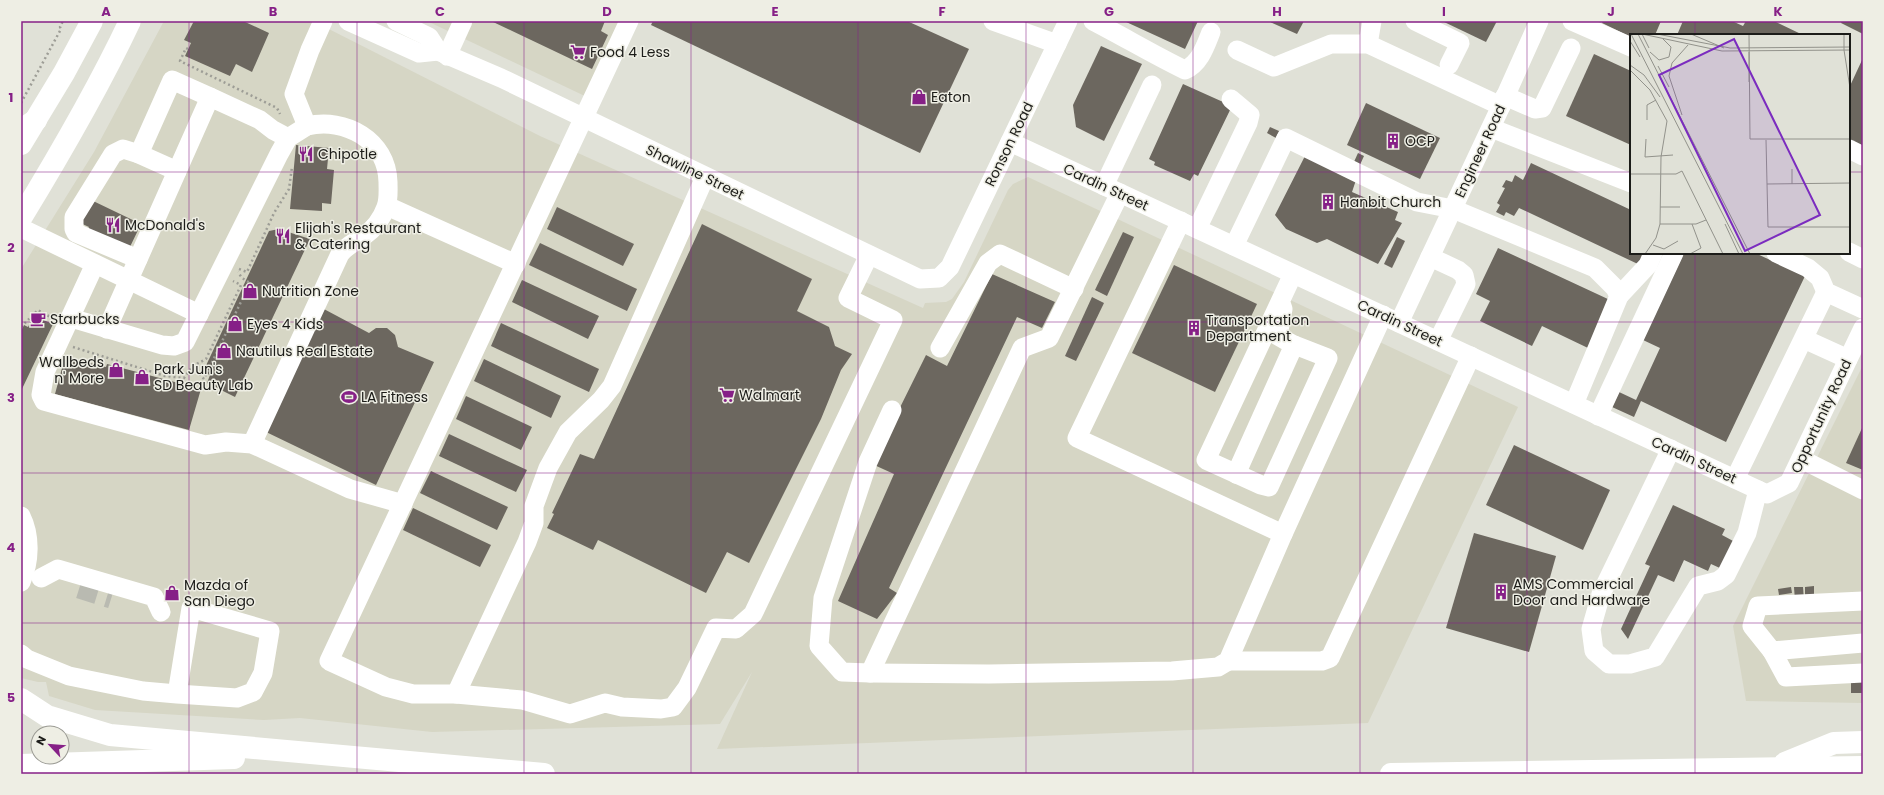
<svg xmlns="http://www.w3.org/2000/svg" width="1884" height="795" font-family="Poppins,sans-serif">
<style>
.built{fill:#d6d6c5}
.building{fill:#6c675f}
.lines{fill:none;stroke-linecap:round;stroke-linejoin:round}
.minor-tunnel{stroke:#b9bab1;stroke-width:19;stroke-dasharray:19 10;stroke-linecap:butt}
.path{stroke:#9d9d96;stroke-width:2.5;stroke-dasharray:2 3;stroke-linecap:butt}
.minor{stroke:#fff;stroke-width:19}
.major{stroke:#fff;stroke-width:22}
.highway{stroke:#fff;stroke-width:22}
.grid{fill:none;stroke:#862087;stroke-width:1;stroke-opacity:0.55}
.labels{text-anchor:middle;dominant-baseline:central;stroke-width:3;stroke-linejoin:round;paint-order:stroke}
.poi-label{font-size:14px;fill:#1c1c19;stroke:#eeeee4;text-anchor:start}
.street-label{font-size:14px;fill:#1c1c19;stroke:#eeeee4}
.inset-road{fill:none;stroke:#92928b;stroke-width:1}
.view{fill:#7b2cbf;fill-opacity:0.15;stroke:#7b2cbf;stroke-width:2}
.inset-edge{fill:none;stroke:#1c1c19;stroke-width:2}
.neatline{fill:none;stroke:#862087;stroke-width:1.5}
.grid-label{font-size:13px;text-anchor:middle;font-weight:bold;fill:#862087}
</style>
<rect width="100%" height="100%" fill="#e0e1d7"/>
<g class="built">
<path d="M164 21H313L540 136 923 308 925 303 946 302 952 299 964 282 1008 190 1013 184 1028 177 1518 407 1368 723 717 749 752 672 720 724 432 732 300 718 264 720 95 710 49 696 46 682H38L21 678V269L94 152Z"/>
<path d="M427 21H625L589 98Z"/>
<path d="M1863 365V703L1746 701 1733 626Z"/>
</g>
<g class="building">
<path d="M194 21H243L269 33 252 72 236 64 230 76 185 56 191 43 184 40Z"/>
<path d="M491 21H605L601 31 608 35 592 69Z"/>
<path d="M653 21H907L969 49 920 153 651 25Z"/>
<path d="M1124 21H1198L1185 49Z"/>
<path d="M1268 21H1304L1297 34Z"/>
<path d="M1442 21H1497L1486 42Z"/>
<path d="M1603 21H1661L1655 35H1631V37L1602 23Z"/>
<path d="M1683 21H1732L1743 26 1746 21H1774L1803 35H1677Z"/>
<path d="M1842 21H1863V34L1841 23Z"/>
<path d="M1101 46 1142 64 1104 141 1076 127 1073 105Z"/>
<path d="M1594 54 1631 71V145L1566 116Z"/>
<path d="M1863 58V148L1849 142V88Z"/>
<path d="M1183 84 1232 106 1198 176 1194 174 1190 181 1154 165 1155 162 1149 159Z"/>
<path d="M1366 103 1440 138 1420 179 1347 145Z"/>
<path d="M1270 127 1279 131 1276 138 1267 133Z"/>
<path d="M296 145 329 148 327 169 334 170 331 204 322 203V211L290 209Z"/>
<path d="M1358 153 1364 156 1359 167 1353 164Z"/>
<path d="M1306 154 1356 180 1352 192 1398 212 1395 220 1402 223 1378 264 1327 239 1317 243 1286 229 1275 215Z"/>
<path d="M1531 163 1631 210V253H1646L1640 265 1519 208 1514 216 1506 212 1504 216 1496 212 1500 205 1497 203 1505 188 1502 187 1506 180 1512 182 1515 175 1523 180Z"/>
<path d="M89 199 141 224 128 251 87 231 89 227 78 222Z"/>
<path d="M557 207 634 244 623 266 547 229Z"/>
<path d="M702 224 812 279 797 311 829 327 835 346 852 354 841 370 821 419 749 563 727 552 706 593 598 540 593 550 547 528 554 514 552 513 580 454 594 459Z"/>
<path d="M279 229 310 239 235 397 207 383 210 375 203 372 269 231Z"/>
<path d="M1123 232 1134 237 1107 296 1095 290Z"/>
<path d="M1397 237 1405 241 1392 268 1384 264Z"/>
<path d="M540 243 637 289 627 311 529 265Z"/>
<path d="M1498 248 1610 300 1588 348 1542 326 1532 346 1480 321 1490 301 1476 294Z"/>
<path d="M1684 253H1755L1805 276 1726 442 1641 401 1634 417 1612 407 1619 392 1636 400 1660 348 1643 340Z"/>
<path d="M1174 265 1257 304 1215 392 1132 353Z"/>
<path d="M992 274 1055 302 1042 328 1017 317 889 588 897 593 877 619 838 601 894 474 872 464 926 355 947 366Z"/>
<path d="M522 280 599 316 588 339 512 302Z"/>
<path d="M1092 297 1104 303 1076 361 1065 356Z"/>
<path d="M322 308 369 333 376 328H387L395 335 398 347 434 362 376 485 264 431Z"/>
<path d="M34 316 53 324 21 391V331L24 325 28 327Z"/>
<path d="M501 323 599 369 589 392 491 346Z"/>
<path d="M65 357 106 367 107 364 201 389 189 430 55 394Z"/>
<path d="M484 359 561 396 551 418 474 381Z"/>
<path d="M466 396 532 427 521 450 456 419Z"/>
<path d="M1863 426V470L1846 463Z"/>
<path d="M449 434 527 470 516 492 439 456Z"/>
<path d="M1514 445 1610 490 1583 550 1486 505Z"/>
<path d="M431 471 508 507 497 530 420 493Z"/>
<path d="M1673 505 1725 529 1722 535 1735 542 1722 569 1711 564 1708 571 1684 560 1674 582 1658 575 1628 639 1621 629 1650 566 1645 564Z"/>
<path d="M413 508 491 545 480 567 403 530Z"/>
<path d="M1474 533 1556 556 1529 652 1446 628Z"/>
<path d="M1814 586V600H1805V587Z"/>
<path d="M1791 587 1792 593 1779 595 1778 589Z"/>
<path d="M1794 587H1803L1804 600 1795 601Z"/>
<path d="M1863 679V693H1851V680Z"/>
</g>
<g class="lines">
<path class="minor-tunnel" d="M79 589 111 599"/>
<g class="path">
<path d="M188 49 186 48 180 61 277 108 280 114"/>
<path d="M21 103 61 29 60 27 63 21"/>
<path d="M239 269 247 272 274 213 289 189 292 167"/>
<path d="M21 327 38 310 52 318"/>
<path d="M73 347 165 376 184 378 193 366 206 359 241 285 233 281"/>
<path d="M193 366 204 379 250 283 242 278 238 272"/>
</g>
<g class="minor">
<path d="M348 21 419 53 438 51"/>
<path d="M396 21 429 37 438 51 501 78 920 279 939 278 950 267 1068 21"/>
<path d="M629 21 329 661 386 687 413 694H456L522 700 570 714 605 703 622 707 661 709 673 707 687 688 716 628 736 629 753 614 893 320 848 298 869 255"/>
<path d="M993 21 1057 44"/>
<path d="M1093 21C1124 37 1154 55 1185 70 1200 63 1205 47 1211 32"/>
<path d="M1415 21 1460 43 1449 65"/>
<path d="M1572 21 1631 47"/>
<path d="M1368 44 1372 21"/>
<path d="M1237 50 1274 67 1331 44H1368L1501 106"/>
<path d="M447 56 463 21"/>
<path d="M1505 96 1535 109 1542 108 1571 48"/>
<path d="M1491 128 1631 183"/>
<path d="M1010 142 1767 494 1789 483 1863 328"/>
<path d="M1849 149 1863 156"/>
<path d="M177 171 139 154 172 80 210 97"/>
<path d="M1104 186 1152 85"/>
<path d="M387 206 516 264"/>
<path d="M1181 221 1077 438 1283 534 1383 315"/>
<path d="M21 228 199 314"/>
<path d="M1197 229 1248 123 1250 115 1231 99"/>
<path d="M1234 246 1286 138 1417 202 1453 209 1595 268 1615 288 1619 296 1574 404"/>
<path d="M1849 252 1863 259"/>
<path d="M1776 253 1808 268 1820 278 1826 292 1863 309"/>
<path d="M1430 257 1458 270 1464 275 1466 284 1438 341"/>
<path d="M138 259 76 233 74 229V217L113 154 123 149 139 154"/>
<path d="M95 264 45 372 41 395 44 401 205 445 226 442 252 444 350 489 403 504"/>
<path d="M1619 296 1648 265 1653 253"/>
<path d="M1281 303 1283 309 1278 336 1292 344 1328 358 1269 487 1261 485 1206 460 1293 274"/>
<path d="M71 318 162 345 174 346 185 342 279 154 288 138 307 126"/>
<path d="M1399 323 1501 106 1539 21"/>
<path d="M107 329 210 97 260 120 273 130 288 138"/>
<path d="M1804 339 1848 359"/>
<path d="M940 348 988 263 1000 254 1074 289"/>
<path d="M892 410 868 462 823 598 819 646 842 672 870 673 1022 348 1049 338 1120 193"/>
<path d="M1598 416 1674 253"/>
<path d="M252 444 340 254C346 246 355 242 364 236 374 229 382 218 386 207 389 199 388 190 388 182 387 140 345 117 307 126L294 94 310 50 323 21"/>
<path d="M1671 449 1601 594 1591 629 1594 651 1609 664H1630L1655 657 1698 586 1718 581 1726 575 1747 533 1758 490"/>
<path d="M1801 459 1863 490"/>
<path d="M1236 474 1294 345"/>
<path d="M1735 479 1826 292"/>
<path d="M21 516C31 536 30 562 21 582"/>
<path d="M41 578 58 569 154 597 161 612"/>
<path d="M1863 601 1758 606 1752 626 1772 651 1863 643"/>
<path d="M1772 651 1786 677 1863 673"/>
<path d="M21 654 27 659 69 676 143 691 177 694 191 608 270 631 263 673 253 692 237 698 177 694"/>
<path d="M1228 661H1322L1330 658 1471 356"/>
<path d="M870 673 989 674 1172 671 1218 667 1228 661 1283 534"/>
<path d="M456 694 527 542 534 523V506L548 468 568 432 601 400 612 386 705 177"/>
</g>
<g class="major">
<path d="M21 144 64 73 92 21"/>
<path d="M21 218C60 154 98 89 130 21"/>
</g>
<g class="highway">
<path d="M21 130 36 120"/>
<path d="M21 699 47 716 110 735 544 774"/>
<path d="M1785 763 1834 743 1863 742"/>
<path d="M21 765 234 758"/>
<path d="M1391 774 1863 767"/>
</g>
</g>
<path class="grid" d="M189 21V774M357 21V774M524 21V774M691 21V774M858 21V774M1026 21V774M1193 21V774M1360 21V774M1527 21V774M1695 21V35M21 172H1631M1849 172H1863M1695 253V774M21 322H1863M21 473H1863M21 623H1863"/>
<defs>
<symbol id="supermarket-bare" viewBox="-9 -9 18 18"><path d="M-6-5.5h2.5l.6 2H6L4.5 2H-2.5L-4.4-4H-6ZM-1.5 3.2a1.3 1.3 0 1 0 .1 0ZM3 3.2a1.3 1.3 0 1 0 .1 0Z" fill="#862087" stroke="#eeeee4" stroke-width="2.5" paint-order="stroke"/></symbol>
<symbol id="shop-bare" viewBox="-9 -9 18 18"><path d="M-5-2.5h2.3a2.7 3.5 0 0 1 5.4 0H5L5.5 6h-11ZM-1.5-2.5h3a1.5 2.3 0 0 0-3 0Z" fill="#862087" stroke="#eeeee4" stroke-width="2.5" paint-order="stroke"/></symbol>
<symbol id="building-bare" viewBox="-9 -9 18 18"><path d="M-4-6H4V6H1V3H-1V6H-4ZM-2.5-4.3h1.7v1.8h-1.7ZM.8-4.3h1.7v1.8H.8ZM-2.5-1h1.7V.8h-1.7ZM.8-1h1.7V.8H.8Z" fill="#862087" stroke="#eeeee4" stroke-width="2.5" paint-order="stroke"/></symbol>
<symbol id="restaurant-bare" viewBox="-9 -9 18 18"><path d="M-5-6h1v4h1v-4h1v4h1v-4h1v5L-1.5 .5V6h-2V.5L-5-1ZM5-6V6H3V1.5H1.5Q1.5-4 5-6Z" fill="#862087" stroke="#eeeee4" stroke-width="2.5" paint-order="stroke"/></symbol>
<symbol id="cafe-bare" viewBox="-9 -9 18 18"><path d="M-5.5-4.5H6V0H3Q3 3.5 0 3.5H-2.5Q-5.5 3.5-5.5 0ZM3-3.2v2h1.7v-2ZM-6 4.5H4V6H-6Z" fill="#862087" stroke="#eeeee4" stroke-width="2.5" paint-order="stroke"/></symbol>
<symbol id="stadium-bare" viewBox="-9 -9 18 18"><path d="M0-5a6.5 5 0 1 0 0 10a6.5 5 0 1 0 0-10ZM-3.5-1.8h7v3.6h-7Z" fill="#862087" stroke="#eeeee4" stroke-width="2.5" paint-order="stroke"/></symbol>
</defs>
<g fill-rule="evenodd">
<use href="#supermarket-bare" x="567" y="41" width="22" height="22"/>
<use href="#shop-bare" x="908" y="86" width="22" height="22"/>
<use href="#building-bare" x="1382" y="130" width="22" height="22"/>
<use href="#restaurant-bare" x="295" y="143" width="22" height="22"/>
<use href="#building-bare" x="1317" y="191" width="22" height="22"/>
<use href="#restaurant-bare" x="102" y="214" width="22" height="22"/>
<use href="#restaurant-bare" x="272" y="225" width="22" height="22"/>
<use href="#shop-bare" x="239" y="280" width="22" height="22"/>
<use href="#cafe-bare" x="27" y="308" width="22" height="22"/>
<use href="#shop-bare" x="224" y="313" width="22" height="22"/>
<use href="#building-bare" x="1183" y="317" width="22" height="22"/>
<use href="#shop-bare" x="213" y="340" width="22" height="22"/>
<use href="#shop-bare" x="105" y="359" width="22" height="22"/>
<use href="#shop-bare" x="131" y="366" width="22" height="22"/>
<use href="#supermarket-bare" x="716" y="384" width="22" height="22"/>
<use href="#stadium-bare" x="338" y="386" width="22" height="22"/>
<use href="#building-bare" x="1490" y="581" width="22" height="22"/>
<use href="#shop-bare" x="161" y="582" width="22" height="22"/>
</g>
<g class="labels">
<g class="poi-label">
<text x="590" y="52">Food 4 Less</text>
<text x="931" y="97">Eaton</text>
<text x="1405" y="141">OCP</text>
<text x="318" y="154">Chipotle</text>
<text x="1340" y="202">Hanbit Church</text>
<text x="125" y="225">McDonald's</text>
<text x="295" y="228">Elijah's Restaurant<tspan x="295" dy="16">&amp; Catering</tspan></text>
<text x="262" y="291">Nutrition Zone</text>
<text x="50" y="319">Starbucks</text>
<text x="1206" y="320">Transportation<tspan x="1206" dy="16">Department</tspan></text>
<text x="247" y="324">Eyes 4 Kids</text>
<text x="236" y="351">Nautilus Real Estate</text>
<text x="104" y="362" text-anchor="end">Wallbeds<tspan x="104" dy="16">n' More</tspan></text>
<text x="154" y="369">Park Jun's<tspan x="154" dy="16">SD Beauty Lab</tspan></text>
<text x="739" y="395">Walmart</text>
<text x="361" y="397">LA Fitness</text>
<text x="1513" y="584">AMS Commercial<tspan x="1513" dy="16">Door and Hardware</tspan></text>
<text x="184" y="585">Mazda of<tspan x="184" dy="16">San Diego</tspan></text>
</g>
<g class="street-label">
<text transform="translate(1009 144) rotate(-64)">Ronson Road</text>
<text transform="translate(1480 151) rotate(-65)">Engineer Road</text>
<text transform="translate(695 172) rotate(26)">Shawline Street</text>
<text transform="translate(1106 187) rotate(25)">Cardin Street</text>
<text transform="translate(1400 323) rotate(25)">Cardin Street</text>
<text transform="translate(1821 416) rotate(-65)">Opportunity Road</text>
<text transform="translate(1694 460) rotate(25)">Cardin Street</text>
</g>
</g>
<g transform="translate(1630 34)">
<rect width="220" height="220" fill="#e0e1d7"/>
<path class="inset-road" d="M1 0 113 220M8 0 120 220M12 0 92 17 220 16M12 0 19 14M27 0 100 14 220 13M61 0 94 14M119 0 120 105H220M214 0V16M0 7 10 23M214 16 220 54M20 18 29 26 39 23 41 13 33 5M119 18V48M0 31 14 41 30 63M28 32 39 53M0 36 20 56 37 87 31 123 30 190 26 204 15 220M52 81 39 42 42 29 58 11M17 86V71L26 66M16 105 15 123 43 121M136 106 138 193H220M162 135V150M0 140H46L52 137 93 220M137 150 220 149M30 173H50M30 190H66L76 186M95 190 109 220M23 211 34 215 48 207M60 220 71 214 62 190"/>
<path class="view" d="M104 5 190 181 115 217 29 41Z"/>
<rect width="220" height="220" class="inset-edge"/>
</g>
<rect width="1884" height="795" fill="none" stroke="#eeeee4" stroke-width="44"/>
<g transform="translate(50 745) rotate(296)"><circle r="19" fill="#eeeee4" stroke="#9a9a93"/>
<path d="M0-3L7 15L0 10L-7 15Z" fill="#862087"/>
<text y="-6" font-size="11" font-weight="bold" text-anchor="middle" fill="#1c1c19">N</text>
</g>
<rect x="22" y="22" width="1840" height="751" class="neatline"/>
<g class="grid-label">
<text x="106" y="16">A</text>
<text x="273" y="16">B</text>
<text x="440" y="16">C</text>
<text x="607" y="16">D</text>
<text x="775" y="16">E</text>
<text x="942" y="16">F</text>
<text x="1109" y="16">G</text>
<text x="1277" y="16">H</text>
<text x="1444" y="16">I</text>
<text x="1611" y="16">J</text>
<text x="1778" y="16">K</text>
<text x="11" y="102">1</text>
<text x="11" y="252">2</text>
<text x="11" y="402">3</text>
<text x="11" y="552">4</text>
<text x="11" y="702">5</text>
</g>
</svg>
